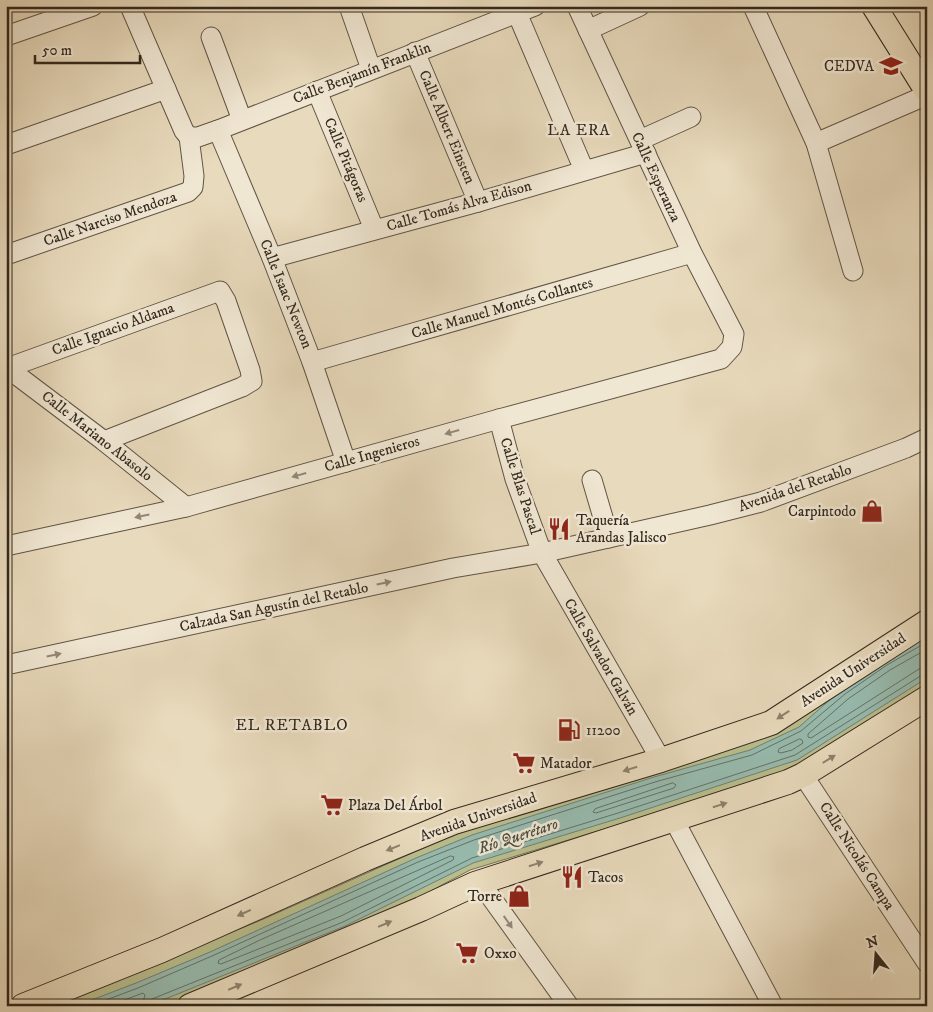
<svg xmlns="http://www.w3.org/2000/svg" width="933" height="1012" font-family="'IM FELL DW Pica',serif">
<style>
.green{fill:#babe8d;stroke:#767355}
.water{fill:#97bbaf;stroke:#6f8075}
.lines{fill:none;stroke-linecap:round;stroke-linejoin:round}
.shore{stroke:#657266;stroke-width:1}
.minor-casing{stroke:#605445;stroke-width:21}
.major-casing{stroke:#33281d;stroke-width:26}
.minor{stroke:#f0e7d3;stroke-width:19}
.major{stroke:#e8dabc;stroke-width:24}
.oneway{fill:#928878}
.oneway2{fill:#8e816c}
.labels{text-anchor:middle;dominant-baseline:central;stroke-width:5;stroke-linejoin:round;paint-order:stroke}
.poi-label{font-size:15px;fill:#33281d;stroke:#f0e7d3;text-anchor:start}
.street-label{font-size:15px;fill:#33281d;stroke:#f0e7d3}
.neighbourhood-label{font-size:16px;letter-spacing:1px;fill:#33281d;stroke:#f0e7d3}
.water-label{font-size:16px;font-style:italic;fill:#4c4d42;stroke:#f0e7d3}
</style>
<rect width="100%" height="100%" fill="#e8dabc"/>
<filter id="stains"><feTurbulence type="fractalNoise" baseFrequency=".004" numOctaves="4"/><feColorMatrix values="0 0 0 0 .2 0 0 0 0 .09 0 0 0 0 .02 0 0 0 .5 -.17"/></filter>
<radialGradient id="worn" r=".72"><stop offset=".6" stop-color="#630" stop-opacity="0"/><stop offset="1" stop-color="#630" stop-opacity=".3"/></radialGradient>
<path class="green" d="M927 633V684L788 773 470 870 365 926 169 1006H51L259 921 477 824 659 771Z"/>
<path class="water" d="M927 636V678L797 760 620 818 473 863 345 926 148 1006H76L136 983 210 952 416 858 472 835 654 777 750 750 799 727 841 690Z"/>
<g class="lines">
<g class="shore">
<path d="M927 649 890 670 848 699 808 734V737L811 738 919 669 927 667"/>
<path d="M800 739 802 740 803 743 792 750 781 753 778 752 779 749Z"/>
<path d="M673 783 676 785 674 788 596 813 593 812 595 809Z"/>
<path d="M451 856 454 857 453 860 341 916 221 964 218 963 219 960 260 940Z"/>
<path d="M90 1006 138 988 212 956 418 862 474 840 655 782 752 755 801 731 845 694 887 665 927 642"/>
<path d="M108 1006 143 993 145 995 142 1006"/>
<path d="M148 1006 149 1002 152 999 343 922 472 858 618 813 795 755 922 675 927 674"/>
</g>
<defs>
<g id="minor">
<path d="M130 6 184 131 189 137"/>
<path d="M349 6 371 69"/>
<path d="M753 6 816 143 853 271"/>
<path d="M517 13 584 170"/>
<path d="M588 30 640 6"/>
<path d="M6 36 93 6"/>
<path d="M211 37 242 120"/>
<path d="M415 52 478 202"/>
<path d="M317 91 374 229"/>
<path d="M218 130 272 258 312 362 346 462"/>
<path d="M189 137H198L218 130 535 6"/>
<path d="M640 140 691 117"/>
<path d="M816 143 927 95"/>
<path d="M6 145 166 89"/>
<path d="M6 255 188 192 193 187 194 176 189 137"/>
<path d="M272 258 478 202 646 153"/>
<path d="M312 362 692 253"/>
<path d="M6 367 104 441 186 507"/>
<path d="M7 368 220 291 226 301 250 370 252 381 242 387 104 441"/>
<path d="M499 419 515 479 542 553 661 760"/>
<path d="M592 480 609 538"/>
<path d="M6 546 186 507 499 419 721 359 732 347 734 334 692 253 577 6"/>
<path d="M6 665 453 568 542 553 710 515 761 502 906 448 927 438"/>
<path d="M803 775 927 963"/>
<path d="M674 820 773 1006"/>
<path d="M480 882 569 1006"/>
</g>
<g id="major">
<path d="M874 6 927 91"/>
<path d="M23 1006 162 950 365 859 454 822 661 760 771 723 927 622"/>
<path d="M190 1006 421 909 475 884 788 782 803 775 927 698"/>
</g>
</defs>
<use href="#minor" class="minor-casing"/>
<use href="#major" class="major-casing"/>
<use href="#minor" class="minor"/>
<use href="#major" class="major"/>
</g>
<defs><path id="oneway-solid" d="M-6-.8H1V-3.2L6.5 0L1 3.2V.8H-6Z" transform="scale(1.25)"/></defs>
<g class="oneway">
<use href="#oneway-solid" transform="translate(452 432) rotate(164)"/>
<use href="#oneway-solid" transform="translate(299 475) rotate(164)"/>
<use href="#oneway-solid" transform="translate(142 516) rotate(168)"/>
<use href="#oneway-solid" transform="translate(384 583) rotate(-12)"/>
<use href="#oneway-solid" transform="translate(54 655) rotate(-12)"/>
<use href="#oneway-solid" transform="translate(508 922) rotate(55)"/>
</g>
<g class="oneway2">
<use href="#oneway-solid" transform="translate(783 715) rotate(147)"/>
<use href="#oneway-solid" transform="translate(829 759) rotate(-32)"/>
<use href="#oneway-solid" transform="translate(630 769) rotate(163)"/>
<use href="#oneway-solid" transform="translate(720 805) rotate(-18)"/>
<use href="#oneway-solid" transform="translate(393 848) rotate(158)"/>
<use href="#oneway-solid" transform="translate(536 864) rotate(-18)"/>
<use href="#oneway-solid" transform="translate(244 913) rotate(156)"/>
<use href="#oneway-solid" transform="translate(385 924) rotate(-23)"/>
<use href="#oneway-solid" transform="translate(235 987) rotate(-23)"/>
</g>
<defs>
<symbol id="school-bare" viewBox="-9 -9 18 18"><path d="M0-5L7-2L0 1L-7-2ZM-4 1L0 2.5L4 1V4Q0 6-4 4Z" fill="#8f2418" stroke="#f0e7d3" stroke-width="2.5" paint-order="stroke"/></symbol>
<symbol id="shop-bare" viewBox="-9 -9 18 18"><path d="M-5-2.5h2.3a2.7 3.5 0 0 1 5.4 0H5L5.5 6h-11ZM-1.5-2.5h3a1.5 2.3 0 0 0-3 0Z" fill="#8f2418" stroke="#f0e7d3" stroke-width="2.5" paint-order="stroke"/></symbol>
<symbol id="restaurant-bare" viewBox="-9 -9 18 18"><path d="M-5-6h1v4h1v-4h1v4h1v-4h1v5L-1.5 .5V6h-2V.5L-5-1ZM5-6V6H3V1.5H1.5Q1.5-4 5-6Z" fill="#8f2418" stroke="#f0e7d3" stroke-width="2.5" paint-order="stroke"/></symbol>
<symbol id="fuel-bare" viewBox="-9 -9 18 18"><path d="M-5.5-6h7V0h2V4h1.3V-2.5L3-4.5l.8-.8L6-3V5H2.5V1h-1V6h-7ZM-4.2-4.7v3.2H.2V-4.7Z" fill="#8f2418" stroke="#f0e7d3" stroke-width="2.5" paint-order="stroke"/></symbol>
<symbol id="supermarket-bare" viewBox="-9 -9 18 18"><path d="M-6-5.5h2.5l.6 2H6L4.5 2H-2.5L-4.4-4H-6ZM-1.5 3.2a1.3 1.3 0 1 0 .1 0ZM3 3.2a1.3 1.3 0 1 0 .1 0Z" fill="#8f2418" stroke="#f0e7d3" stroke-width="2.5" paint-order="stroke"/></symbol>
</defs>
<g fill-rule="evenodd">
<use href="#school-bare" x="875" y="50" width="32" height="32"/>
<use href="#shop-bare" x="856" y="495" width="32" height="32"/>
<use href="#restaurant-bare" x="543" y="513" width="32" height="32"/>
<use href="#fuel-bare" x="553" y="714" width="32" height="32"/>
<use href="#supermarket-bare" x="508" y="747" width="32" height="32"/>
<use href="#supermarket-bare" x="316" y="789" width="32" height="32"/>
<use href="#restaurant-bare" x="556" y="861" width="32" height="32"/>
<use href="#shop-bare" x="503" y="880" width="32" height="32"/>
<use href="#supermarket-bare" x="451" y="937" width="32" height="32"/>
</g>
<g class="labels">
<g class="poi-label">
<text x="874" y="66" text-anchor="end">CEDVA</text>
<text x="856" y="511" text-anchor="end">Carpintodo</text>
<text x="576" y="520">Taquería<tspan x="576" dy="17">Arandas Jalisco</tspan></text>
<text x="586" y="730">11200</text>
<text x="540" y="763">Matador</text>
<text x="348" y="805">Plaza Del Árbol</text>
<text x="588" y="877">Tacos</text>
<text x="502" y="896" text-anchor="end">Torre</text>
<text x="484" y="953">Oxxo</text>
</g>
<g class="street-label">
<text transform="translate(362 73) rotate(-21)">Calle Benjamín Franklin</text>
<text transform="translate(447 127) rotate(67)">Calle Albert Einsten</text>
<text transform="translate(346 160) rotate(67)">Calle Pitágoras</text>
<text transform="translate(656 177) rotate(65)">Calle Esperanza</text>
<text transform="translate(459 206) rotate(-16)">Calle Tomás Alva Edison</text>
<text transform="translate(110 219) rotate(-19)">Calle Narciso Mendoza</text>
<text transform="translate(286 294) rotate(68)">Calle Isaac Newton</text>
<text transform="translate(502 308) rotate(-16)">Calle Manuel Montés Collantes</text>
<text transform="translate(113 329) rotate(-20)">Calle Ignacio Aldama</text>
<text transform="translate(97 436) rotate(38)">Calle Mariano Abasolo</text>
<text transform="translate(372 454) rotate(-16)">Calle Ingenieros</text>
<text transform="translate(520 486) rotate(72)">Calle Blas Pascal</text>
<text transform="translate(795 488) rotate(-19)">Avenida del Retablo</text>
<text transform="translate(274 607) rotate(-12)">Calzada San Agustín del Retablo</text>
<text transform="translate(601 657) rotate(60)">Calle Salvador Galván</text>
<text transform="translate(853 670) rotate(-33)">Avenida Universidad</text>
<text transform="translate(478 817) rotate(-19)">Avenida Universidad</text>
<text transform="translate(857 856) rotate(57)">Calle Nicolás Campa</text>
</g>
<g class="neighbourhood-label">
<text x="579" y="130">LA ERA</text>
<text x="292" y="725">EL RETABLO</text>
</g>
<g class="water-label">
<text transform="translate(518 836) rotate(-18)">Río Querétaro</text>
</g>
</g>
<rect width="933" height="1012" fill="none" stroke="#e8dabc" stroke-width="25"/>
<rect x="8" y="8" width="918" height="997" fill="none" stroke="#33281d" stroke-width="2.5"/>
<rect x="12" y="12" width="908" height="987" fill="none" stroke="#33281d"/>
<g transform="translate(876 954) rotate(343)" stroke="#f0e7d3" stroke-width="4" paint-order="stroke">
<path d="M0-4L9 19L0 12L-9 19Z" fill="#33281d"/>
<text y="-8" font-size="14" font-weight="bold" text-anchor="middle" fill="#33281d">N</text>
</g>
<path d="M35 55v8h105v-8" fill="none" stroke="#33281d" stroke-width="2.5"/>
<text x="42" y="55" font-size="15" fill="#33281d" stroke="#f0e7d3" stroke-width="4" paint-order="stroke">50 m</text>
<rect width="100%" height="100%" filter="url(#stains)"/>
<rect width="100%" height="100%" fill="url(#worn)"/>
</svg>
